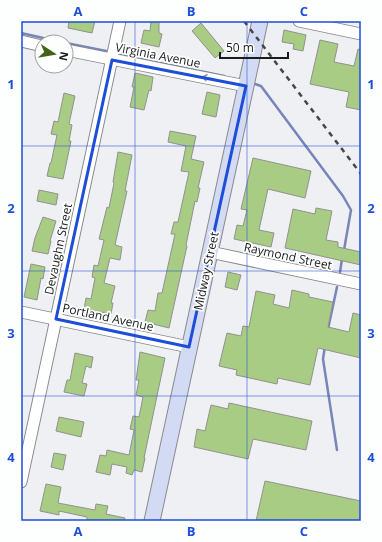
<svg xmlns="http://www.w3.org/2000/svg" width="382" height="542" font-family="'Open Sans',sans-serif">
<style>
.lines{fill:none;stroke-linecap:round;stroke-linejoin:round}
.stream{stroke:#7785b8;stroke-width:2.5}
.building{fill:#a8cc83;stroke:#91928f}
.street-casing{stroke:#898a8d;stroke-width:13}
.secondary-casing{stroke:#898a8d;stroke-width:17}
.street{stroke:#fff;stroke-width:11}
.secondary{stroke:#d3daf4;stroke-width:15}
.rail{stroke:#474749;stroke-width:2.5;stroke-dasharray:5 5;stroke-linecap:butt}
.oneway{stroke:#989899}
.marked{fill:none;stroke:#1d4ed8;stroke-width:3;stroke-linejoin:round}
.grid{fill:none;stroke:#1d4ed8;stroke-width:1;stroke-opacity:0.55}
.labels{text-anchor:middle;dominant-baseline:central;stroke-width:3.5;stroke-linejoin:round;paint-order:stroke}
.street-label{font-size:12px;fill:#1b1b1d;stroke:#fdfefe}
.neatline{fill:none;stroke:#1d4ed8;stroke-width:1.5}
.grid-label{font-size:13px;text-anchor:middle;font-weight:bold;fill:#1d4ed8}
</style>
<rect width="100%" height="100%" fill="#eff0f4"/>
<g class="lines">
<g class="stream">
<path d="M21 33 61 42"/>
<path d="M66 43 106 51"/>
<path d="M121 55 224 76"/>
<path d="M255 84 261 86 343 196 351 210 344 250"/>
<path d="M340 272 342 259"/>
<path d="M328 329 337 287"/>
<path d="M325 346 323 359 337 450"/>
</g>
</g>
<g class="building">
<path d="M69 21H95L92 33 68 28Z"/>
<path d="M151 21H159V33L162 34 159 47 141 43 144 30 150 31Z"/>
<path d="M201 23 224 51 215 58 192 31Z"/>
<path d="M284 30 306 35 303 51 293 49 294 44 282 42Z"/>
<path d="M320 40 338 44 334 62 354 66 358 49 361 50V110L346 107 349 92 310 84Z"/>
<path d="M135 73 153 77 151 91 149 90 144 110 130 107 134 87H132Z"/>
<path d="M207 92 220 95 216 117 202 114Z"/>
<path d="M64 93 75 96 69 124 72 125 69 141H71L63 179 47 176 50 163H51L57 135 51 134 54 121 58 122Z"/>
<path d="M170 131 196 136 191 159 204 162 198 188H200L197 202 195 201 186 245 187 246 169 328 145 322 148 310 155 311 158 293H162L175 234H171L174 222H178L189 172 181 171 186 146 168 142Z"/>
<path d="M118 152 132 155 125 191H127L115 245 122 247 120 260 110 258 104 283 115 286 111 303H113L111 314 84 309 86 298 91 299 95 278 92 277 94 265 98 266 104 240 99 239 107 207 109 208 114 183 113 182Z"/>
<path d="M253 158 311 171 305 198 268 189 259 230 274 233 271 247 234 239 237 225 243 226 247 210 241 209Z"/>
<path d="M39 190 58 194 56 205 37 201Z"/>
<path d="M316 208 332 211 326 240 338 242V247L361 252V265L285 248 293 209 315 214Z"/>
<path d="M43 217 56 221 50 241H51L48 254 32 251 35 238Z"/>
<path d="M31 264 45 267 43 279 41 278 37 300 24 297Z"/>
<path d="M228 272 241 275 237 290 225 287Z"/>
<path d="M292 290 309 294V297L333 302 328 327 349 332 353 313 361 315V358L318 348 310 385 278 378 277 384 236 375 237 370 219 366 227 333 241 336 243 326 249 327 256 291 275 295 273 304 289 308Z"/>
<path d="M140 352 165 358 144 458H145L142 472 134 470 132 475 126 473 127 467 112 464 110 475 96 472 100 455 106 456 107 450 129 455 134 430 130 429 133 416 139 417 143 397 136 395 139 380H136Z"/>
<path d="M75 353 93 357 91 368 86 366 82 383 87 384 84 396 64 392 67 380H70Z"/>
<path d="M229 403 312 421 306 450 253 439 248 459 194 447 197 429 205 431 211 405 228 409Z"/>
<path d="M59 417 84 422 81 437 56 431Z"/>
<path d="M54 453 66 455 63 470 51 467Z"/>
<path d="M265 481 361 501V521H256Z"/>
<path d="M46 484 61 487 58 503 95 510 96 504 108 506 106 514 125 518 124 521H87V517L59 511V515L40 511Z"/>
</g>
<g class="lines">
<defs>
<g id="street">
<path d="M299 21 361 34"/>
<path d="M21 41 42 46"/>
<path d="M66 50 246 86"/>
<path d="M210 252 361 284"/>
<path d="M21 312 189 347"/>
<path d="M21 482 120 21"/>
</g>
<path id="secondary" d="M152 521 260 21"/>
</defs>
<use href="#street" class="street-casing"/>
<use href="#secondary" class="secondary-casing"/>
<use href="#street" class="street"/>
<use href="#secondary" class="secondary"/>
<path class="rail" d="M244 21 361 174"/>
</g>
<defs><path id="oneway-shaft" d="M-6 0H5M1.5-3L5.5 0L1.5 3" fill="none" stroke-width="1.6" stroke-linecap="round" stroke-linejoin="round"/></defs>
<use class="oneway" href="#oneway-shaft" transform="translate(208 78) rotate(-169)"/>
<path class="marked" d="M112 60 246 86 189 347 56 319Z"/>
<path class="grid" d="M135 21V521M247 21V521M21 146H361M21 271H361M21 396H361"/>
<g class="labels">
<g class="street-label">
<text transform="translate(158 55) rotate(11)">Virginia Avenue</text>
<text transform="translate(58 249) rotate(-78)">Devaughn Street</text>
<text transform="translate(288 256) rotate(12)">Raymond Street</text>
<text transform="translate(206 271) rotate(-78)">Midway Street</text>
<text transform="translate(108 317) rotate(12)">Portland Avenue</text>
</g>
</g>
<rect width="382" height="542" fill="none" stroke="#fdfefe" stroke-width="44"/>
<g transform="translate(54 54) rotate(102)"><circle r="19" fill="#fdfefe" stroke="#a3a3a4"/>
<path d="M0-3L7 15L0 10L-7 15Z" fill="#436317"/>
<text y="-6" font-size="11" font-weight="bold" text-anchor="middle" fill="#1b1b1d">N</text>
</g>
<path d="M220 52v6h68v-6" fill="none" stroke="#1b1b1d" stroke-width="2"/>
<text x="226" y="52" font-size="12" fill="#1b1b1d" stroke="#fdfefe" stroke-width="3" paint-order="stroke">50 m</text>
<rect x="22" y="22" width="338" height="498" class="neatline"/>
<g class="grid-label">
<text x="78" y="16">A</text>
<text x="191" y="16">B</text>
<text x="304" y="16">C</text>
<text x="11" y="89">1</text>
<text x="371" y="89">1</text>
<text x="11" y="213">2</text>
<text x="371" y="213">2</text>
<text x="11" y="338">3</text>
<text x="371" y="338">3</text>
<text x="11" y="462">4</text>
<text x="371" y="462">4</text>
<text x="78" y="536">A</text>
<text x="191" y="536">B</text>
<text x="304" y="536">C</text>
</g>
</svg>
